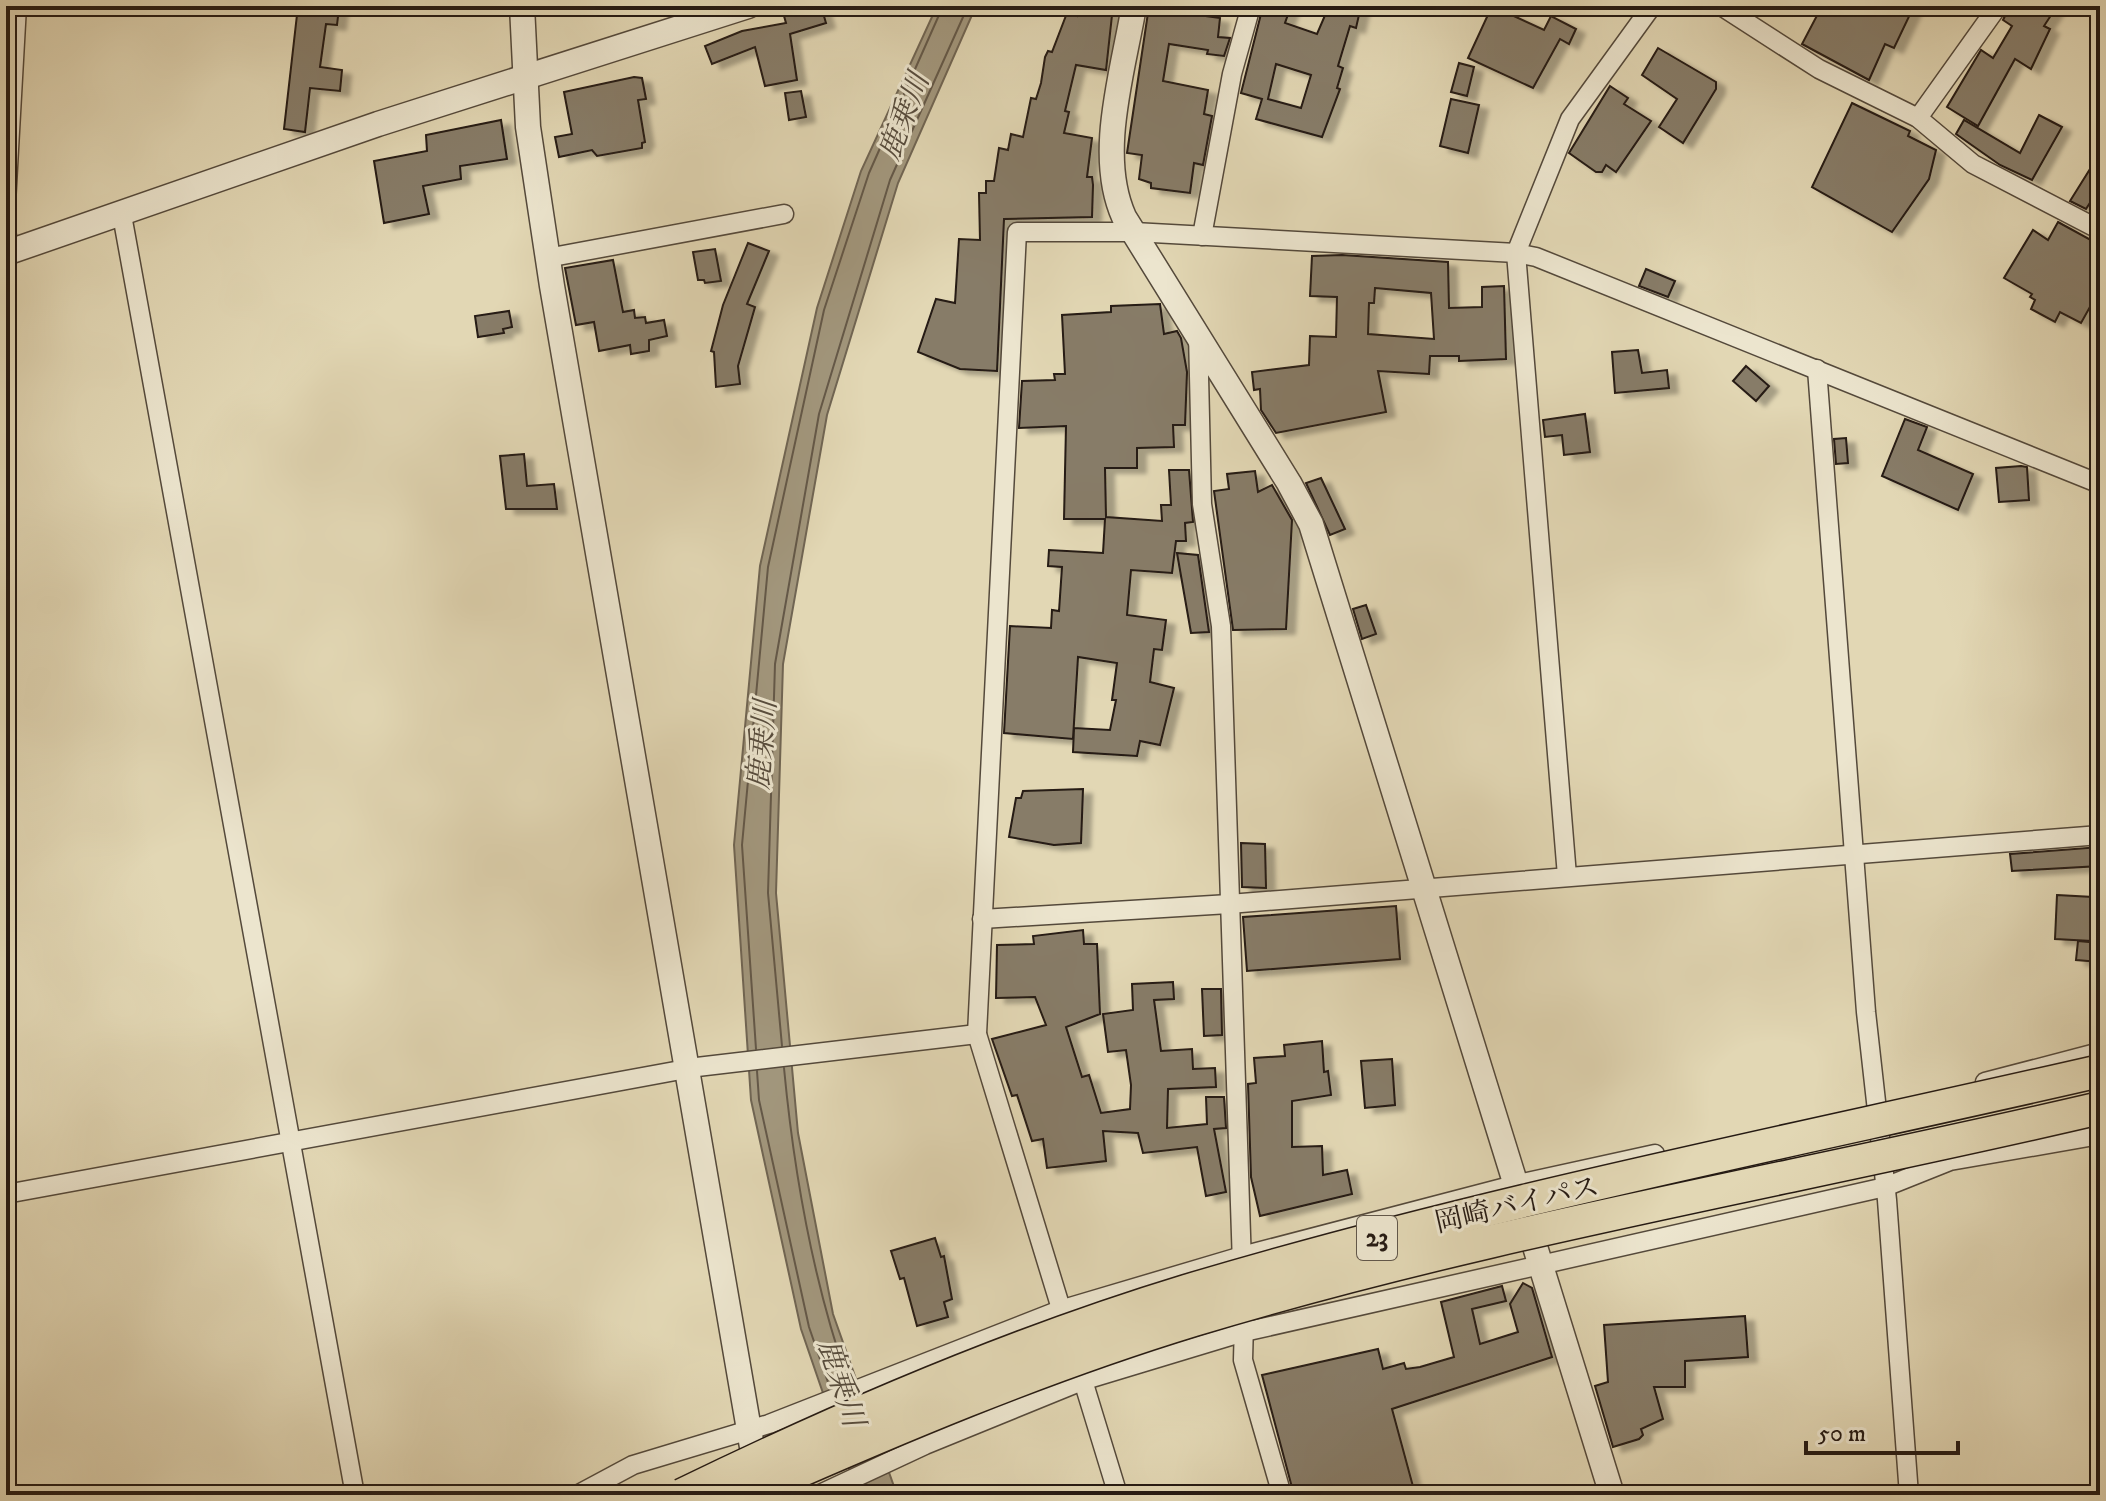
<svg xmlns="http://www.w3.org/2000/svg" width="2106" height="1501" font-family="'IM FELL DW Pica','Noto Serif JP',serif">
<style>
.water{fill:#a2977d;stroke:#706553;stroke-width:2}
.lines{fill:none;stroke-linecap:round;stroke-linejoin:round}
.shore{stroke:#645848;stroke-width:2}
.building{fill:#877c67;stroke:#251a13;stroke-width:2;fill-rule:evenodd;filter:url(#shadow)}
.minor-casing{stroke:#54493b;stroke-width:21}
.tertiary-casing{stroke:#54493b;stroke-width:27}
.minor{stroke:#ece5ce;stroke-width:18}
.tertiary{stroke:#ece5ce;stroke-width:24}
.trunk-bridge-casing{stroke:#251a13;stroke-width:35;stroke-linecap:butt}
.trunk-bridge{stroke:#e2d7b4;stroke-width:32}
.labels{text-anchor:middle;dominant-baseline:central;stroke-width:6;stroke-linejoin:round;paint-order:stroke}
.shield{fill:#ece5ce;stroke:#61574b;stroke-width:2}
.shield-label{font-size:26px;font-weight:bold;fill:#251a13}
.street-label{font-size:28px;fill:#251a13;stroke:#ece5ce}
.water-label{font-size:30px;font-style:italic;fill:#574c3d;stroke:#ece5ce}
</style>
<defs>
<filter id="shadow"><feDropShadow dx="9" dy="5" stdDeviation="2" flood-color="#0004"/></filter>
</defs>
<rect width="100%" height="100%" fill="#e2d7b4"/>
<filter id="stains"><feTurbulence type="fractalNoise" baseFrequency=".0025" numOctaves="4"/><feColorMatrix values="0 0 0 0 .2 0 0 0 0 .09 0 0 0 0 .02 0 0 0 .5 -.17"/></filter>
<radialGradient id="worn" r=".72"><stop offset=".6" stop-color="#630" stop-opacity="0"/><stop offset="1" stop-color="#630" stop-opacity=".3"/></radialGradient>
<path class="water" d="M937 6H976L898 183 827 415 783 664 776 893 798 1133 833 1314 897 1495H858L801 1329 751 1100 734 845 760 566 817 308 861 171Z"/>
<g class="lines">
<g class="shore">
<path d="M782 1046 768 893 775 664 819 414 890 180 968 6"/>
<path d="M756 1049 742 845 768 567 824 310 869 173 943 6"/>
<path d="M784 1068C794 1174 813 1281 848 1381"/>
<path d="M757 1071 759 1100 809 1327 830 1388"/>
</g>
</g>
<g class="building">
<path d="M298 6 339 8 337 25 326 24 320 67 342 70 340 91 310 88 305 132 284 129Z"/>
<path d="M821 6 826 23 790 34 797 80 765 86 755 47 712 64 705 46 742 31 786 23 784 16Z"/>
<path d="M1079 6H1113L1106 70 1076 65 1065 111 1069 112 1064 133 1092 138 1087 177H1092L1093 185 1092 217 1004 219 997 371 960 369 918 352 936 299 955 303 959 239 980 240 979 193H986V181H994L999 148 1008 150 1011 134 1023 137 1031 98 1036 99 1041 83 1045 57 1048 51 1052 52 1067 13 1077 16Z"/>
<path d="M1149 6H1177L1176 12 1220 18 1218 37 1230 38 1224 56 1207 54 1208 50 1169 44 1163 81 1208 90 1204 114 1212 116 1203 165 1194 163 1190 193 1151 188V183L1139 179 1142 155 1127 153Z"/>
<path d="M1263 6H1291L1285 23 1317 34 1329 6H1361L1356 28 1350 26 1338 66 1343 68 1337 88 1340 89 1322 137 1256 119 1262 99 1241 93ZM1276 64 1311 75 1301 108 1268 99Z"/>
<path d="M1492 6 1544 30 1551 16 1576 29 1569 44 1560 39 1533 88 1468 58Z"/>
<path d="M1822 6H1914L1894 48 1885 44 1869 80 1802 44Z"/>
<path d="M2010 6H2057L2044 26 2050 29 2031 69 2015 59 1978 126 1947 107 1981 50 1993 58 2012 26 2003 20Z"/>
<path d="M1658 48 1716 82V89L1683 143 1659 127 1677 99 1642 75Z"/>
<path d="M1459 63 1474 67 1467 96 1451 92Z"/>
<path d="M634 77 642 78 646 99 638 100 645 142 642 143V148L597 156 592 150 559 157 555 137 572 134 564 92Z"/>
<path d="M1610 86 1628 98 1624 104 1651 121 1616 172 1606 165 1602 172H1596L1569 153Z"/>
<path d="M801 91 806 117 789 120 785 93Z"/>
<path d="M1451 99 1479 105 1468 153 1440 146Z"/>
<path d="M1852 103 1910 131 1908 136 1936 150 1929 179 1892 232 1812 187Z"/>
<path d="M2039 115 2062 127 2032 180 2000 165 1956 134 1964 120 2020 153Z"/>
<path d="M501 120 507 159 460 166 461 179 423 186 429 214 384 223 374 161 427 151 426 135Z"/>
<path d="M2100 153V187L2086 209 2070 201Z"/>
<path d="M2058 222 2100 245V289L2081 323 2060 312 2055 322 2031 309 2035 300 2030 297 2032 294 2004 278 2033 230 2048 240Z"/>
<path d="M748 243 769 251 747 304 755 307 738 366 740 384 716 387 714 352 711 351 723 305Z"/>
<path d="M715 249 721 281 705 283 704 280H698L693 252Z"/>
<path d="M1342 255 1448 262 1449 308 1482 307V287L1504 286 1506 359 1459 361V356H1430L1429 374 1378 371 1386 412 1276 433 1261 410 1260 389 1254 390 1252 372 1309 365 1310 336 1336 337 1337 297 1310 296 1312 256ZM1375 288 1431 293 1434 339 1368 334 1369 303H1374Z"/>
<path d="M613 260 623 312 634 310 635 318 645 317 646 323 664 320 667 336 649 340V351L631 354 630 345 599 351 594 322 576 325 565 268Z"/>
<path d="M1646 269 1675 281 1668 297 1639 286Z"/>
<path d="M1160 304 1164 334 1177 331 1181 338 1187 372 1185 425H1173L1174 447 1137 448V468H1105L1106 517 1162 521 1161 505H1171L1169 470H1189L1193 522 1185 523 1186 541H1176L1172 573 1131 570 1127 615 1166 620 1162 650 1154 649 1150 682 1174 688 1160 745 1140 741 1137 756 1073 752 1074 728 1110 730 1116 700H1112L1117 663 1078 657 1073 739 1004 733 1010 626 1051 628 1052 610 1059 611 1062 567 1048 566 1049 550 1103 553 1105 519H1064L1066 426 1019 428 1022 381 1055 380 1054 374H1065L1062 315 1111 312V306Z"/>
<path d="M509 311 512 327 503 329 504 333 478 337 475 316Z"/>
<path d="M1638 350 1642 373 1667 370 1669 388 1615 393 1612 352Z"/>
<path d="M1746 366 1769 386 1756 401 1733 381Z"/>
<path d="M1585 414 1590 452 1564 455 1562 435 1545 437 1543 420Z"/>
<path d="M1905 419 1927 427 1918 450 1973 474 1958 510 1882 476Z"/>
<path d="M1846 438 1848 463 1836 464 1834 439Z"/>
<path d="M524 454 527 486 554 484 557 509H506L500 456Z"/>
<path d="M2021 466 2027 467 2029 500 1999 502 1996 468Z"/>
<path d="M1255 471 1258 492 1272 485 1292 520 1286 629 1233 630 1214 491 1229 489 1227 474Z"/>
<path d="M1321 478 1345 529 1330 535 1306 483Z"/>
<path d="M1177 553 1198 555 1209 632 1191 633Z"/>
<path d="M1366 605 1376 634 1362 639 1353 609Z"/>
<path d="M1083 789 1081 843 1054 845 1009 837 1016 798H1021L1023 791Z"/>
<path d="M1241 843 1265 844 1266 888 1242 887Z"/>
<path d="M2100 847V866L2012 871 2010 854Z"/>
<path d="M2057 895 2093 897 2092 941 2055 939Z"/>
<path d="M1396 906 1400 959 1247 971 1243 917Z"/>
<path d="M1083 930 1084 944H1097L1100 1014 1066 1027 1082 1077 1089 1075 1101 1113 1130 1109 1131 1085 1126 1050 1108 1052 1103 1014 1133 1010 1132 984 1173 982 1174 999 1154 1000 1161 1051 1192 1049 1193 1069 1215 1068 1216 1087 1168 1089 1167 1128 1207 1124 1206 1097H1224L1226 1128 1214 1129 1226 1192 1206 1196 1197 1147 1143 1153 1138 1133 1103 1131 1106 1161 1047 1168 1043 1139 1032 1141 1017 1095 1012 1096 992 1039 1046 1025 1035 997 996 998 997 945 1034 944 1033 936Z"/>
<path d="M2078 941 2100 943V962L2076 960Z"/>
<path d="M1202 989H1221L1222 1035 1204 1036Z"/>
<path d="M1322 1041 1324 1072 1328 1071 1331 1095 1292 1101V1147L1322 1146 1323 1175 1347 1170 1352 1194 1260 1216 1251 1177 1248 1084 1256 1083 1254 1058 1285 1056 1284 1045Z"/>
<path d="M1392 1059 1395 1105 1365 1108 1361 1061Z"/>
<path d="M935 1238 941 1257 944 1256 952 1299 944 1302 948 1317 917 1326 904 1278 900 1279 891 1251Z"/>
<path d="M1523 1283 1532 1288 1552 1357 1392 1409 1414 1490 1399 1495H1294L1262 1375 1378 1349 1383 1369 1404 1363 1406 1369 1420 1367 1454 1357 1441 1302 1502 1286 1506 1301 1472 1309 1480 1344 1518 1332 1510 1304Z"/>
<path d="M1745 1316 1748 1357 1685 1361V1387H1654L1663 1419 1641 1429 1643 1435 1639 1439 1613 1447 1595 1386 1608 1382 1604 1325Z"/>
</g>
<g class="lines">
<defs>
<g id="minor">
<path d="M1721 6 1819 69 1918 118 1973 164 2100 230"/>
<path d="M1918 118 1998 6"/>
<path d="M6 203 17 6"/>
<path d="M122 215 355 1495"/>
<path d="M6 230 9 251"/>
<path d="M1202 236 1232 74 1251 6"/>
<path d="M547 258 784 214"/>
<path d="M1198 333 1202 504 1221 626 1242 1265"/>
<path d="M1817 369 1866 1012 1887 1200 1909 1495"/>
<path d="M1567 876 1516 253 1570 119 1652 6"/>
<path d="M982 919 1229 904 2100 835"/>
<path d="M1985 1082 2100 1052"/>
<path d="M6 1194 697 1067 977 1034"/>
<path d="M1244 1322 1243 1360 1282 1495"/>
<path d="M577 1495 633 1465 769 1424 1060 1310 1242 1256 1514 1185 1655 1154"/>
<path d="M818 1495 925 1445 1082 1381 1244 1332 1885 1187 1950 1161 2100 1135"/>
<path d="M1118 1495 977 1034 1017 232H1134L1516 253 1536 257 2100 484"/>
</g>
<g id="tertiary">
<path d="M522 6 528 127 552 286 757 1476"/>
<path d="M1134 6C1123 72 1096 155 1124 217L1289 483 1311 524 1612 1495"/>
<path d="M6 253 378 124 748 6"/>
</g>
</defs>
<use href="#minor" class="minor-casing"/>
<use href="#tertiary" class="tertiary-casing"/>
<use href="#minor" class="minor"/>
<use href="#tertiary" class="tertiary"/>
<defs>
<g id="trunk-bridge">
<path d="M682 1495C846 1415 1012 1344 1186 1291 1486 1201 1795 1141 2100 1071"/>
<path d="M745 1495C892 1430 1040 1367 1194 1320 1491 1230 1798 1179 2100 1108"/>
</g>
</defs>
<use href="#trunk-bridge" class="trunk-bridge-casing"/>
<use href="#trunk-bridge" class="trunk-bridge"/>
</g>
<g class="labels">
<rect class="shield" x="1357" y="1216" width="40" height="44" rx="6"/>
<g class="shield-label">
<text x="1377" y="1238">23</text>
</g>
<g class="street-label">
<text transform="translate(1517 1205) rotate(-13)">岡崎バイパス</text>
</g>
<g class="water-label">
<text transform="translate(905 117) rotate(-69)">鹿乗川</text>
<text transform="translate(763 745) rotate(-85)">鹿乗川</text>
<text transform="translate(840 1383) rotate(72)">鹿乗川</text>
</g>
</g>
<rect width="2106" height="1501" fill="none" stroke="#e2d7b4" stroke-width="32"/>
<rect x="8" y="8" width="2090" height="1485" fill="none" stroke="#251a13" stroke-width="4"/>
<rect x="16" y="16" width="2074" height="1469" fill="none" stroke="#251a13" stroke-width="2"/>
<path d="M1806 1441v12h152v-12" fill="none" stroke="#251a13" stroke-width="4"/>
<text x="1818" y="1441" font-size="24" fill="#251a13" stroke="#ece5ce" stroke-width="6" paint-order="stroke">50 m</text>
<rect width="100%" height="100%" filter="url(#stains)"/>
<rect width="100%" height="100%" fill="url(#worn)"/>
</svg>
